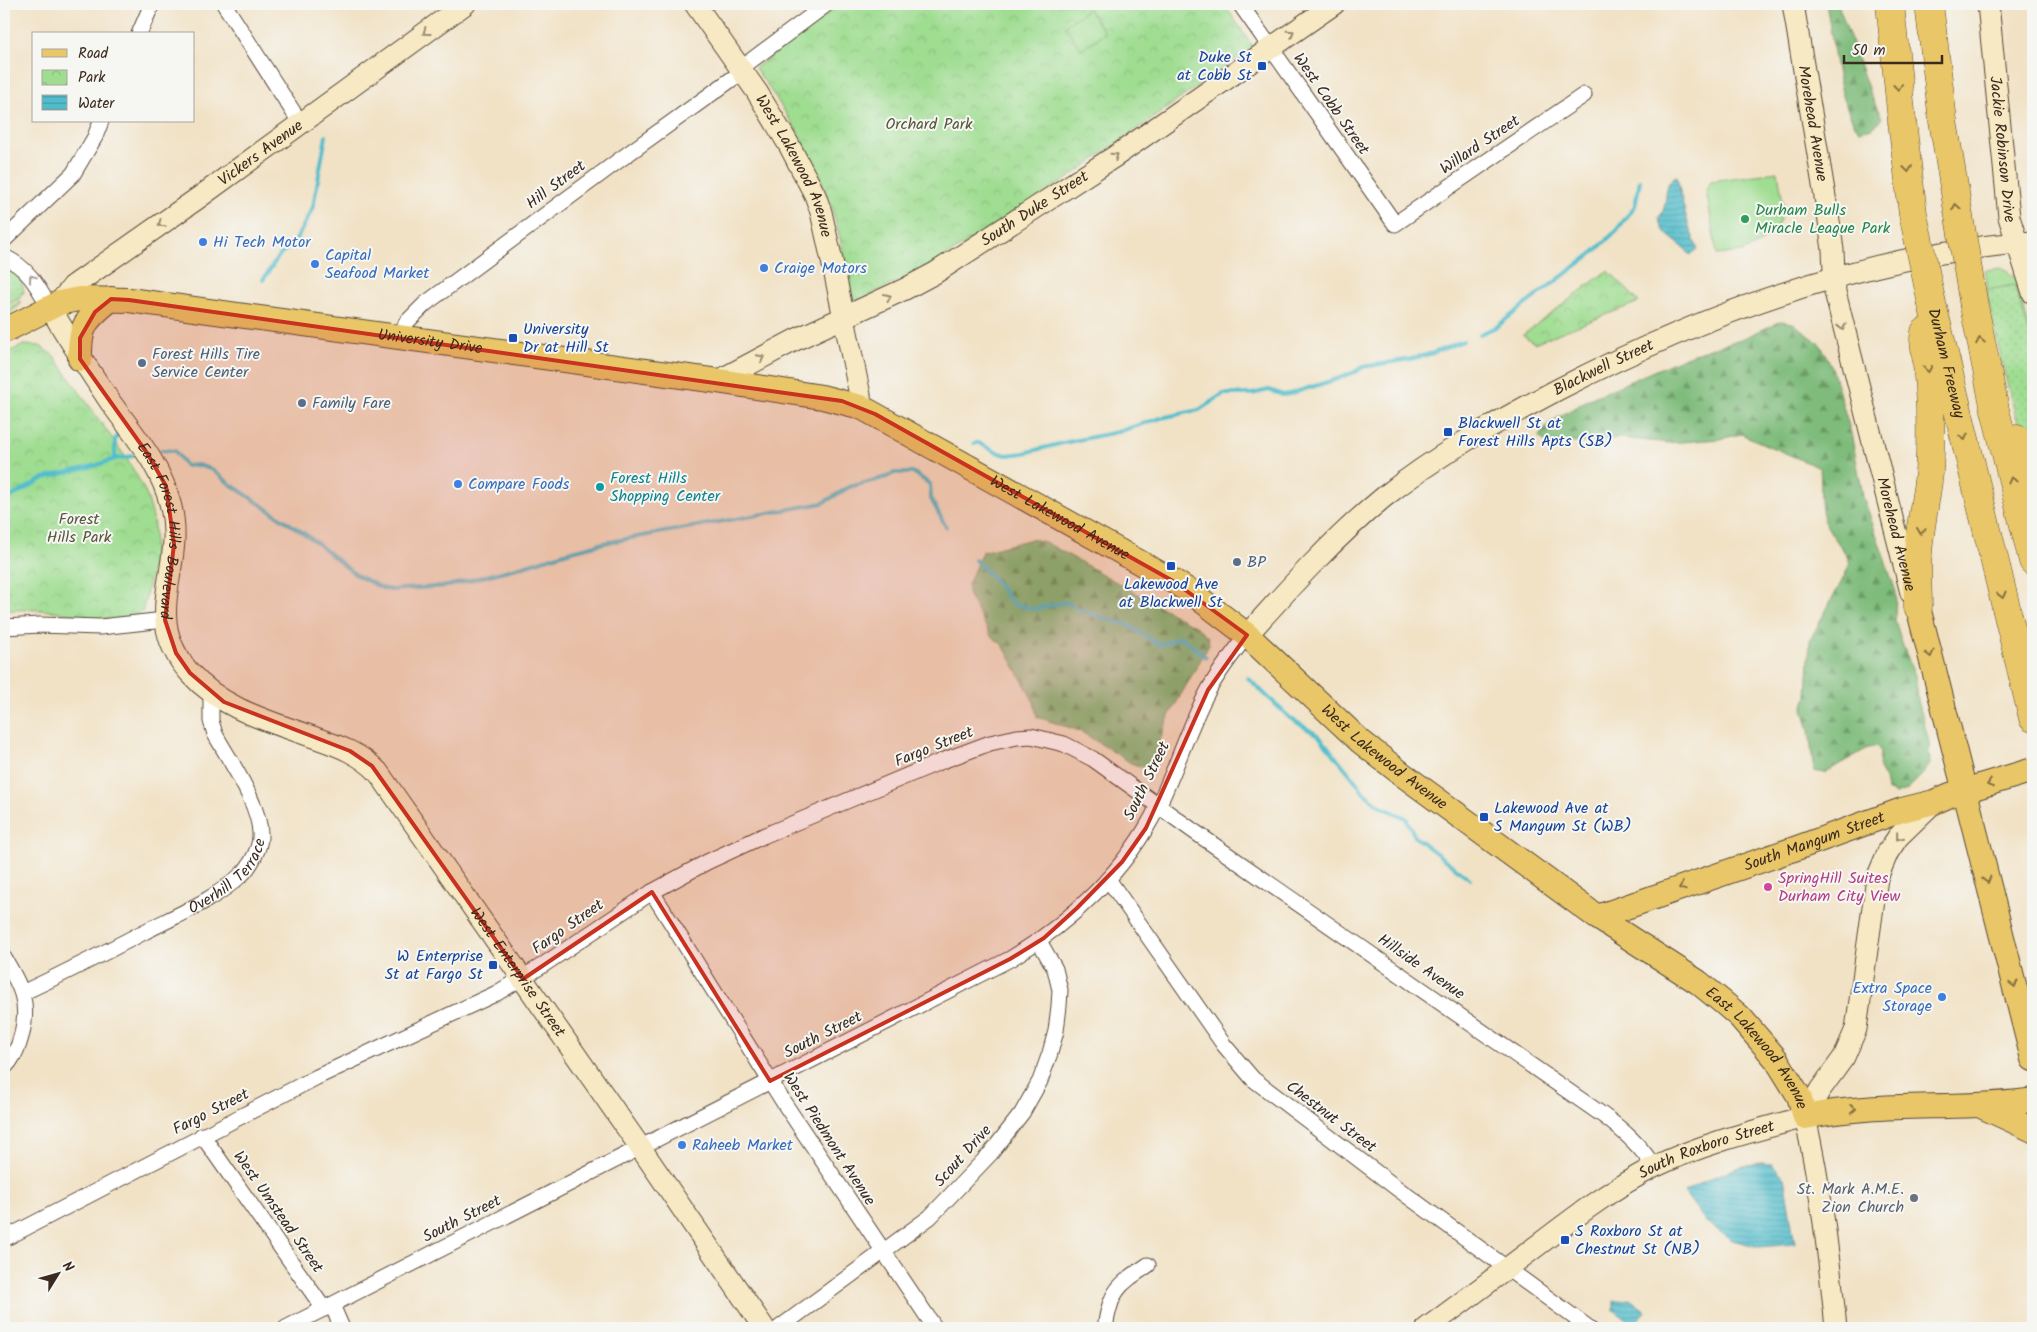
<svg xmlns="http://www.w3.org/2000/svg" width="2037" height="1332" font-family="Kalam,sans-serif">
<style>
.grass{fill:url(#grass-dots);stroke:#6d8458}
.forest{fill:url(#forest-firs);stroke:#5d734c}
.park{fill:url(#park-crowns);stroke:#6d8458}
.garden{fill:#9fdd91;stroke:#6d8458}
.water{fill:url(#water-rules);stroke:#467475}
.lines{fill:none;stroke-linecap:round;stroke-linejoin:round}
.stream{stroke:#51bdcc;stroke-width:4}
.street-casing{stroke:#564637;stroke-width:17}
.secondary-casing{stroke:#564637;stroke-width:23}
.primary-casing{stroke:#564637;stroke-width:26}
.highway-casing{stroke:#564637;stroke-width:29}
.street{stroke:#fff;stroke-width:15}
.secondary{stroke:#f6e9c3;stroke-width:21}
.primary{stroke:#e9c769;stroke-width:24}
.highway{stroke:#e9c769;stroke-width:28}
.highway-bridge-casing{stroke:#564637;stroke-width:29;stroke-linecap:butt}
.highway-bridge{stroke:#e9c769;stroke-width:28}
.oneway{stroke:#988a70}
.oneway2{stroke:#897140}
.oneway3{stroke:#a79f9a}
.marked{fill:#c8321e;fill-opacity:0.2;stroke:#c8321e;stroke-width:4;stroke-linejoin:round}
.transit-dot{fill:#1a4fb4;stroke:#f6f6f2;stroke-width:2}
.leisure-dot{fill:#2e9e5b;stroke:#f6f6f2;stroke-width:2}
.shop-dot{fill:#3f7fe0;stroke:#f6f6f2;stroke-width:2}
.service-dot{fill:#5c6f8a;stroke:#f6f6f2;stroke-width:2}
.culture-dot{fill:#0f9aa8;stroke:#f6f6f2;stroke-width:2}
.hotel-dot{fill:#d1479c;stroke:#f6f6f2;stroke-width:2}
.worship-dot{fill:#6b7280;stroke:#f6f6f2;stroke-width:2}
.labels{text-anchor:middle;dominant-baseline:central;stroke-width:4;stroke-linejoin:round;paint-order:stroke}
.transit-label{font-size:16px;fill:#164399;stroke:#f6f6f2;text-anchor:start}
.street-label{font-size:16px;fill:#3b2a1e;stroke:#f6f6f2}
.park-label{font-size:16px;fill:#54573b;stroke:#f6f6f2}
.leisure-label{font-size:16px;fill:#27864d;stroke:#f6f6f2;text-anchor:start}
.shop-label{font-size:16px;fill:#366cbe;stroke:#f6f6f2;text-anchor:start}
.service-label{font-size:16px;fill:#4e5e75;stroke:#f6f6f2;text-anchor:start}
.culture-label{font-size:16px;fill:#0d838f;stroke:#f6f6f2;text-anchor:start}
.hotel-label{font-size:16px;fill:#b23c85;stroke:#f6f6f2;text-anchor:start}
.worship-label{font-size:16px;fill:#5b616d;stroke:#f6f6f2;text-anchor:end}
</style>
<defs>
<pattern id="grass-dots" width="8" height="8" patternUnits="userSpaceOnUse" patternTransform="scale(1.25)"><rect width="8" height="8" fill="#9fdd91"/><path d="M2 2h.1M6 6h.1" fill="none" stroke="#8abe7d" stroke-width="1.8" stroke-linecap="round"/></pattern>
<pattern id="forest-firs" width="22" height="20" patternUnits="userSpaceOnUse" patternTransform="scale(1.25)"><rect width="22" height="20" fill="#7fbc7b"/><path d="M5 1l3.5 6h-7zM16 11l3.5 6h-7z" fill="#699964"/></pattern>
<pattern id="park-crowns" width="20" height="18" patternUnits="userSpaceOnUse" patternTransform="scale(1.25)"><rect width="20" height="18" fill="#9fdd91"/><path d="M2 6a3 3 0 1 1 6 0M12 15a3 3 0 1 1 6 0" fill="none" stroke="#8abe7d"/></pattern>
<pattern id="water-rules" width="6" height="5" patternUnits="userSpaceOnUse" patternTransform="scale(1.25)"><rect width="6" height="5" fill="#51bdcc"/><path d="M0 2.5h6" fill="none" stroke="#449aa5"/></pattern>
</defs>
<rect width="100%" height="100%" fill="#f6f6f2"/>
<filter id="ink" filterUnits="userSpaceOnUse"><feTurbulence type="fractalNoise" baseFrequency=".02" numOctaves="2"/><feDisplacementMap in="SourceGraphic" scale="10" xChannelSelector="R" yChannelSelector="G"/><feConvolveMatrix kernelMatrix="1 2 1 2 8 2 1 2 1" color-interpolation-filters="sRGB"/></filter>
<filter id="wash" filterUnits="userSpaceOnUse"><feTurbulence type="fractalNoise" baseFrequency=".0096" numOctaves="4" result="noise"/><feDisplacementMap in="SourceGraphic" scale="20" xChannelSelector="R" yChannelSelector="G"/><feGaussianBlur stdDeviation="1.12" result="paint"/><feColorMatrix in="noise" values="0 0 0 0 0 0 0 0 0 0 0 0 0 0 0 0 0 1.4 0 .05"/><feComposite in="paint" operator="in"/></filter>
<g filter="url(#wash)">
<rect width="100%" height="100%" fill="#f1e2c6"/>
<g class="grass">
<path d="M4 268C16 271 23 280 24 293H21L20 298 4 307Z"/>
<path d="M2014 285 2033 343V464C2010 408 1999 349 1986 290Z"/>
<path d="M21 301V304L4 318V310Z"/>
</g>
<g class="forest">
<path d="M1826 4H1838L1869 91 1882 118 1873 128 1859 131C1836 99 1834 42 1826 4Z"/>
<path d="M1781 321 1793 323 1820 344 1831 365 1851 433 1863 496 1896 592 1895 620 1903 646 1916 678 1918 700 1929 742 1930 764 1924 773 1907 790 1896 794 1887 790 1885 779 1879 769 1880 753 1878 746 1868 748 1824 773 1814 771 1809 730 1803 709 1807 696 1810 640 1843 579 1850 563C1844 548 1834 540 1827 526 1818 509 1822 486 1820 468L1741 434 1720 439 1669 443 1620 438 1587 442 1548 444 1539 437 1544 428 1552 421 1589 399 1688 356 1744 338Z"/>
<path d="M1032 539 1045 542 1198 628 1208 637 1209 645 1170 714 1152 762 1147 766 1141 767 1131 763 1080 731 1037 717 1034 702 1003 645 991 636 968 594V584L982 552Z"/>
</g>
<g class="park">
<path d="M841 4H1224L1253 47 1061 183 932 265 858 301 853 299C846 268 841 236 831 206 815 156 785 110 755 68Z"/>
<path d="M1608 270 1639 302 1534 343 1523 335Z"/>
<path d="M24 345 40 346 54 356C72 381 89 406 107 431 148 488 165 515 148 586 146 595 145 604 142 612 114 628 69 611 39 610 27 609 15 610 4 611V354Z"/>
</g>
<g class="garden">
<path d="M1088 9 1105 33 1081 49 1065 26Z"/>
<path d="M1778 172 1784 209 1776 229 1759 244 1742 252 1717 255 1706 190 1711 181Z"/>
<path d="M2002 268 2007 270 2010 275 2013 274 2033 336V343L2014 285 1988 290 1985 270Z"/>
</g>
<g class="water">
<path d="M1677 176C1682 202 1687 225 1698 249L1690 255C1681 241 1660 237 1659 217 1671 204 1660 182 1677 176Z"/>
<path d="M1761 1163 1772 1164 1784 1177 1795 1244 1759 1247 1732 1240 1706 1222 1684 1192C1704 1180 1737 1165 1761 1163Z"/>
<path d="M1630 1299 1646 1311 1634 1325 1614 1310V1301Z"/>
</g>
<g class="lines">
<g class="stream">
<path d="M263 280 278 257 296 240 313 207 326 136"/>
<path d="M1480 334 1496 327 1594 252 1616 231 1635 206 1640 180"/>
<path d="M974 443H979L996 452 1007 455 1024 453 1063 443 1117 432 1161 418 1199 410 1223 394H1252L1269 390 1283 395 1289 394 1331 381 1355 372 1363 367 1411 359 1433 353 1463 341"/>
<path d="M161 450 175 451 186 466 198 465 213 470 230 484 308 536 356 575 382 588 391 590 448 586 520 567 568 552 604 543 823 503 849 487 887 477 894 473H914L930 484"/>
<path d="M115 459V440L118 434"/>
<path d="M930 484 931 499 946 527"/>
<path d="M4 501 44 478 94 466 115 459 133 456"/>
<path d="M975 560 991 576 1013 604 1035 609 1065 602 1091 614 1128 625 1159 645 1181 637 1206 657"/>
<path d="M1248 678 1290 718 1319 736 1354 779 1364 793 1382 807 1406 818 1415 837 1470 879"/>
</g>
</g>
</g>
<g filter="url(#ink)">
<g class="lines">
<defs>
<g id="street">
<path d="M224 4 301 124"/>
<path d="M1240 4 1395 224 1584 95"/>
<path d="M139 34 152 4"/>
<path d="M741 68 827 4"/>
<path d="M4 240 73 174 95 137 101 121"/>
<path d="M4 257C28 267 38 287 50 308"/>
<path d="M402 338 406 323 425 304 618 161 743 71"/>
<path d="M4 627 40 625 100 627 165 620"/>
<path d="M1108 879 1224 1045 1253 1079 1398 1189 1589 1328"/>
<path d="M652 892 784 1103 935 1328"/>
<path d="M4 958C11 970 18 981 22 994 29 1017 21 1052 4 1068"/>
<path id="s1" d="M22 993C63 974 104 953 144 932 177 915 215 900 242 874 250 867 260 848 260 837 262 807 229 760 215 734L211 721V693"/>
<path d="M202 1135 324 1309"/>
<path d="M4 1239 317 1077 497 993 540 967 652 892 707 862 763 836 942 761 990 743 1017 737 1031 736 1064 744 1093 759 1192 830 1604 1116C1624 1131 1641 1146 1654 1167"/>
<path d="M332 1305 342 1328"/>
<path d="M286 1328 1010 959C1070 923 1127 870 1158 806 1177 768 1188 728 1208 691 1219 671 1233 653 1247 635"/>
<path d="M779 1328 930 1217 991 1153 1022 1113 1040 1081 1050 1053 1056 1031 1059 1006 1060 990 1055 969 1039 941"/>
<path d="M1105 1328C1111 1290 1117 1286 1148 1265"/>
</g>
<g id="secondary">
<path id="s2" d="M695 4 757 92 789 145 815 195 821 212 834 270 860 395 861 407"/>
<path id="s3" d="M1793 4 1829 221 1833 250 1835 292 1911 593"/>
<path id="s4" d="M1988 4 2009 217 2033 293"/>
<path id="s5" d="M59 303 73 286 201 196 465 4"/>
<path id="s6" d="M50 308C70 341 90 372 111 403 135 436 162 467 171 507 186 569 139 616 190 673 223 710 272 722 316 738 339 746 361 754 378 772L640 1147 764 1328"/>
<path id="s7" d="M718 381 795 340 905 289 935 273 1117 155 1334 4"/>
<path id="s8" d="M1247 635C1290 587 1334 538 1384 497 1438 454 1497 422 1557 390 1704 314 1867 253 2033 242"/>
<path d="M1805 1117 1820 1090 1844 1057 1856 1029 1877 878 1888 852 1898 837 1934 802"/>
<path d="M1805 1117C1821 1187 1829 1257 1836 1328"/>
<path id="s9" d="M1427 1328C1467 1299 1506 1269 1546 1239 1580 1213 1615 1187 1654 1167 1701 1144 1754 1131 1805 1117"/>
</g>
<g id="primary">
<path id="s10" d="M4 331 59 303 79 299 129 300 718 381 822 397 861 407 1173 581 1192 593 1247 635 1360 741 1402 774 1597 917 1698 982 1725 1004 1740 1017 1776 1059 1799 1096 1805 1117C1880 1101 1958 1111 2033 1100"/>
<path d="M80 359C79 326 86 319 111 299"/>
<path d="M1918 607 2033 1059"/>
<path id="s11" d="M1597 917 1797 848 1902 810 1934 802 1950 795 2033 770"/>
<path d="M1979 1105 2033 1130"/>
</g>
<g id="highway">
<path d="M1890 4 1902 121"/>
<path d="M1929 4 1943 121"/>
<path id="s12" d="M1932 304 2033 718"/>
<path d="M1974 306 1995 410 2033 561"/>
<path d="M2017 439 2033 479"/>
<path d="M1918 607C1918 588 1916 571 1918 553 1920 526 1926 500 1929 473 1932 428 1930 383 1924 339L1925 332"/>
</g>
</defs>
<use href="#street" class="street-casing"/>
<use href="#secondary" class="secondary-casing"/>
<use href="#primary" class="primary-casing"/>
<use href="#highway" class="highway-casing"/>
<use href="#street" class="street"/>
<use href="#secondary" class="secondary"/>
<use href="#primary" class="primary"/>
<use href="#highway" class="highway"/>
<defs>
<g id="highway-bridge">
<path d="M1902 121 1913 214 1932 304"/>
<path d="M1943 121 1974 306"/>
</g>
</defs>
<use href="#highway-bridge" class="highway-bridge-casing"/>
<use href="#highway-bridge" class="highway-bridge"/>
</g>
<defs><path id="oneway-chevron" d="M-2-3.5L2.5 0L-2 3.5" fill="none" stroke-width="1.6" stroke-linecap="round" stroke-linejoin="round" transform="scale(1.25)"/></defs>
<g class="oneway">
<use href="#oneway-chevron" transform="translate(426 32) rotate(144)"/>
<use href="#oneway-chevron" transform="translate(1291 33) rotate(-34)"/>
<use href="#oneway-chevron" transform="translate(1115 156) rotate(-34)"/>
<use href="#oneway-chevron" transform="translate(161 224) rotate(145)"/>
<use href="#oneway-chevron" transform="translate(888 297) rotate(-25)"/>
<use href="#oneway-chevron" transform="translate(1842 327) rotate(76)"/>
<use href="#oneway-chevron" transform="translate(761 358) rotate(-28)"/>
<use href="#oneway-chevron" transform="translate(1899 837) rotate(129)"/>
</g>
<g class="oneway2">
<use href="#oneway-chevron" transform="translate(1898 87) rotate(84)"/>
<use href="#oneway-chevron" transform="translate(1908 169) rotate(83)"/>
<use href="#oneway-chevron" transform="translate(1956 207) rotate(-99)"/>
<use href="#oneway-chevron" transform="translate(1980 341) rotate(-101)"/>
<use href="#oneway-chevron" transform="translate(1928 369) rotate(82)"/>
<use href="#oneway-chevron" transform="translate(1964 437) rotate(76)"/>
<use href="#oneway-chevron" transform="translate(2012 480) rotate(-104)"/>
<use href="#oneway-chevron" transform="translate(1921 531) rotate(98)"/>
<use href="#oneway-chevron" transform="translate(2002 595) rotate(76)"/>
<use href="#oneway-chevron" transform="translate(1930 654) rotate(76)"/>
<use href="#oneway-chevron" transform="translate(1990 784) rotate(163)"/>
<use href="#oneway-chevron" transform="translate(1987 880) rotate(76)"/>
<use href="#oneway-chevron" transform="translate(1682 887) rotate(161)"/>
<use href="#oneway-chevron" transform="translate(2014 984) rotate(75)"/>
<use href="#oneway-chevron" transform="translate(1853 1109) rotate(-4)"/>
</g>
<use class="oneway3" href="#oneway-chevron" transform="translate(32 278) rotate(-127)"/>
</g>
<path class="marked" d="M111 299 129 300 842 401 875 414 1173 581 1247 635 1208 690 1146 828 1122 862 1077 908 1044 938 1010 959 770 1081 652 892 523 979 372 766 350 751 224 702 190 673 176 653 165 620 174 544 166 486 147 453 80 359V338L95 312Z"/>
<g class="transit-dot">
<rect x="1257" y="61" width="10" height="10" rx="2.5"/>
<rect x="508" y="333" width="10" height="10" rx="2.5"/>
<rect x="1443" y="427" width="10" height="10" rx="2.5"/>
<rect x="1166" y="561" width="10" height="10" rx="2.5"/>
<rect x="1479" y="812" width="10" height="10" rx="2.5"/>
<rect x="488" y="960" width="10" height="10" rx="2.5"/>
<rect x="1560" y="1235" width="10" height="10" rx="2.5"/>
</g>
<circle class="leisure-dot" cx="1745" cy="219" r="5"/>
<g class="shop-dot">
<circle cx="203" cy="242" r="5"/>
<circle cx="315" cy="264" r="5"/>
<circle cx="764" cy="268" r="5"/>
<circle cx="458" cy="484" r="5"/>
<circle cx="1942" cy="997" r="5"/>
<circle cx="682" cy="1145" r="5"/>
</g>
<g class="service-dot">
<circle cx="142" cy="363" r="5"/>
<circle cx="302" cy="403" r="5"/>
<circle cx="1237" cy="562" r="5"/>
</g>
<circle class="culture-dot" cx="600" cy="487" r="5"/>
<circle class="hotel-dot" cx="1768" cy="887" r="5"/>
<circle class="worship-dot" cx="1914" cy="1198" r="5"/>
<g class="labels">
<g class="transit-label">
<text x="1252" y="57" text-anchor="end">Duke St<tspan x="1252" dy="18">at Cobb St</tspan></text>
<text x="523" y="329">University<tspan x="523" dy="18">Dr at Hill St</tspan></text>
<text x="1458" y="423">Blackwell St at<tspan x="1458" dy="18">Forest Hills Apts (SB)</tspan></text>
<text x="1171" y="584" text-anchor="middle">Lakewood Ave<tspan x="1171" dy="18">at Blackwell St</tspan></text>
<text x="1494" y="808">Lakewood Ave at<tspan x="1494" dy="18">S Mangum St (WB)</tspan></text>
<text x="483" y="956" text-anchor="end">W Enterprise<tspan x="483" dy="18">St at Fargo St</tspan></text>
<text x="1575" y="1231">S Roxboro St at<tspan x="1575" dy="18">Chestnut St (NB)</tspan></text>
</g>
<g class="street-label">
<text transform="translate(1331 104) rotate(55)">West Cobb Street</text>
<text stroke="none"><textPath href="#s3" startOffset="121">Morehead Avenue</textPath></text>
<text transform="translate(1480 145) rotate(-34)">Willard Street</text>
<text stroke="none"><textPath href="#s4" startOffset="146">Jackie Robinson Drive</textPath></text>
<text stroke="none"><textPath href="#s5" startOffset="252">Vickers Avenue</textPath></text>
<text stroke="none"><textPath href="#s2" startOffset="191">West Lakewood Avenue</textPath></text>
<text transform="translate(556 185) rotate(-37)">Hill Street</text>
<text stroke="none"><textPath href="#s7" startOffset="361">South Duke Street</textPath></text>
<text stroke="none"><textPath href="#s10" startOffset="436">University Drive</textPath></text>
<text stroke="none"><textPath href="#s12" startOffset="61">Durham Freeway</textPath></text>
<text stroke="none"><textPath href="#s8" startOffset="450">Blackwell Street</textPath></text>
<text stroke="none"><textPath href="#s10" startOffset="1100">West Lakewood Avenue</textPath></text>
<text stroke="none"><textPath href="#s6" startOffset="255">East Forest Hills Boulevard</textPath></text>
<text stroke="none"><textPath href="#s3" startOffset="541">Morehead Avenue</textPath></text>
<text transform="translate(934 747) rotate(-22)">Fargo Street</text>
<text stroke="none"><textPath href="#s10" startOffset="1505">West Lakewood Avenue</textPath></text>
<text transform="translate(1147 781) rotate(-64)">South Street</text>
<text stroke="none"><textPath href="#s11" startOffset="230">South Mangum Street</textPath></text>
<text stroke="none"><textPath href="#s1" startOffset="239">Overhill Terrace</textPath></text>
<text transform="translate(568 927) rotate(-35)">Fargo Street</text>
<text transform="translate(1421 967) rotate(35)">Hillside Avenue</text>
<text stroke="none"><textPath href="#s6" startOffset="866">West Enterprise Street</textPath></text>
<text transform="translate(823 1035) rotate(-27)">South Street</text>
<text stroke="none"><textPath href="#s10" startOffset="1981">East Lakewood Avenue</textPath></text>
<text transform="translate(211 1112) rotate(-27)">Fargo Street</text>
<text transform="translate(1331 1117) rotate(37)">Chestnut Street</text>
<text transform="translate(829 1139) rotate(57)">West Piedmont Avenue</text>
<text stroke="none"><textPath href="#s9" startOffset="334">South Roxboro Street</textPath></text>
<text transform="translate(963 1156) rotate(-48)">Scout Drive</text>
<text transform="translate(278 1212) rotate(55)">West Umstead Street</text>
<text transform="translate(462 1219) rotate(-27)">South Street</text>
</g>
<g class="park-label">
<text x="929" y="124">Orchard Park</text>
<text x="79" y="519">Forest<tspan x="79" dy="18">Hills Park</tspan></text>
</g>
<g class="leisure-label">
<text x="1755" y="210">Durham Bulls<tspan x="1755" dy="18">Miracle League Park</tspan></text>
</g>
<g class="shop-label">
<text x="213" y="242">Hi Tech Motor</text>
<text x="325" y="255">Capital<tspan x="325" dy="18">Seafood Market</tspan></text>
<text x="774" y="268">Craige Motors</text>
<text x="468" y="484">Compare Foods</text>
<text x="1932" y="988" text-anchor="end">Extra Space<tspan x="1932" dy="18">Storage</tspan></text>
<text x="692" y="1145">Raheeb Market</text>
</g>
<g class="service-label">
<text x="152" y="354">Forest Hills Tire<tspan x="152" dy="18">Service Center</tspan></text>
<text x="312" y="403">Family Fare</text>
<text x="1247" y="562">BP</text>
</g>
<g class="culture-label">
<text x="610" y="478">Forest Hills<tspan x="610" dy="18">Shopping Center</tspan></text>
</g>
<g class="hotel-label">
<text x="1778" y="878">SpringHill Suites<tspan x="1778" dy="18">Durham City View</tspan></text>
</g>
<g class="worship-label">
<text x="1904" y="1189">St. Mark A.M.E.<tspan x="1904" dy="18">Zion Church</tspan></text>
</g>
</g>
<rect width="2037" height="1332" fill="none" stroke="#f6f6f2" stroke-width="20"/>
<rect x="32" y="32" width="162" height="90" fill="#f6f6f2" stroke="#aba49d"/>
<rect x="42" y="49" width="25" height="8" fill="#e9c769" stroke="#aba49d"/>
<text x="78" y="58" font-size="15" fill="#3b2a1e">Road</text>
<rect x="42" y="70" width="25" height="15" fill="url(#park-crowns)" stroke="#aba49d"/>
<text x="78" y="82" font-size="15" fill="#3b2a1e">Park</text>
<rect x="42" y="95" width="25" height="15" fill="url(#water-rules)" stroke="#aba49d"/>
<text x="78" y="108" font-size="15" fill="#3b2a1e">Water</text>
<g transform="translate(58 1274) rotate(53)" stroke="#f6f6f2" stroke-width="4" paint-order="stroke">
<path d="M0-4L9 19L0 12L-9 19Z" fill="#3b2a1e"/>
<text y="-8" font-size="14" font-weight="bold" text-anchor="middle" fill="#3b2a1e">N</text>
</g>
<path d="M1844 55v8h98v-8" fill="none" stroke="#3b2a1e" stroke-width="2.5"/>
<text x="1852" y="55" font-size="15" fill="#3b2a1e" stroke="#f6f6f2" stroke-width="4" paint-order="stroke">50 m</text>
</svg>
